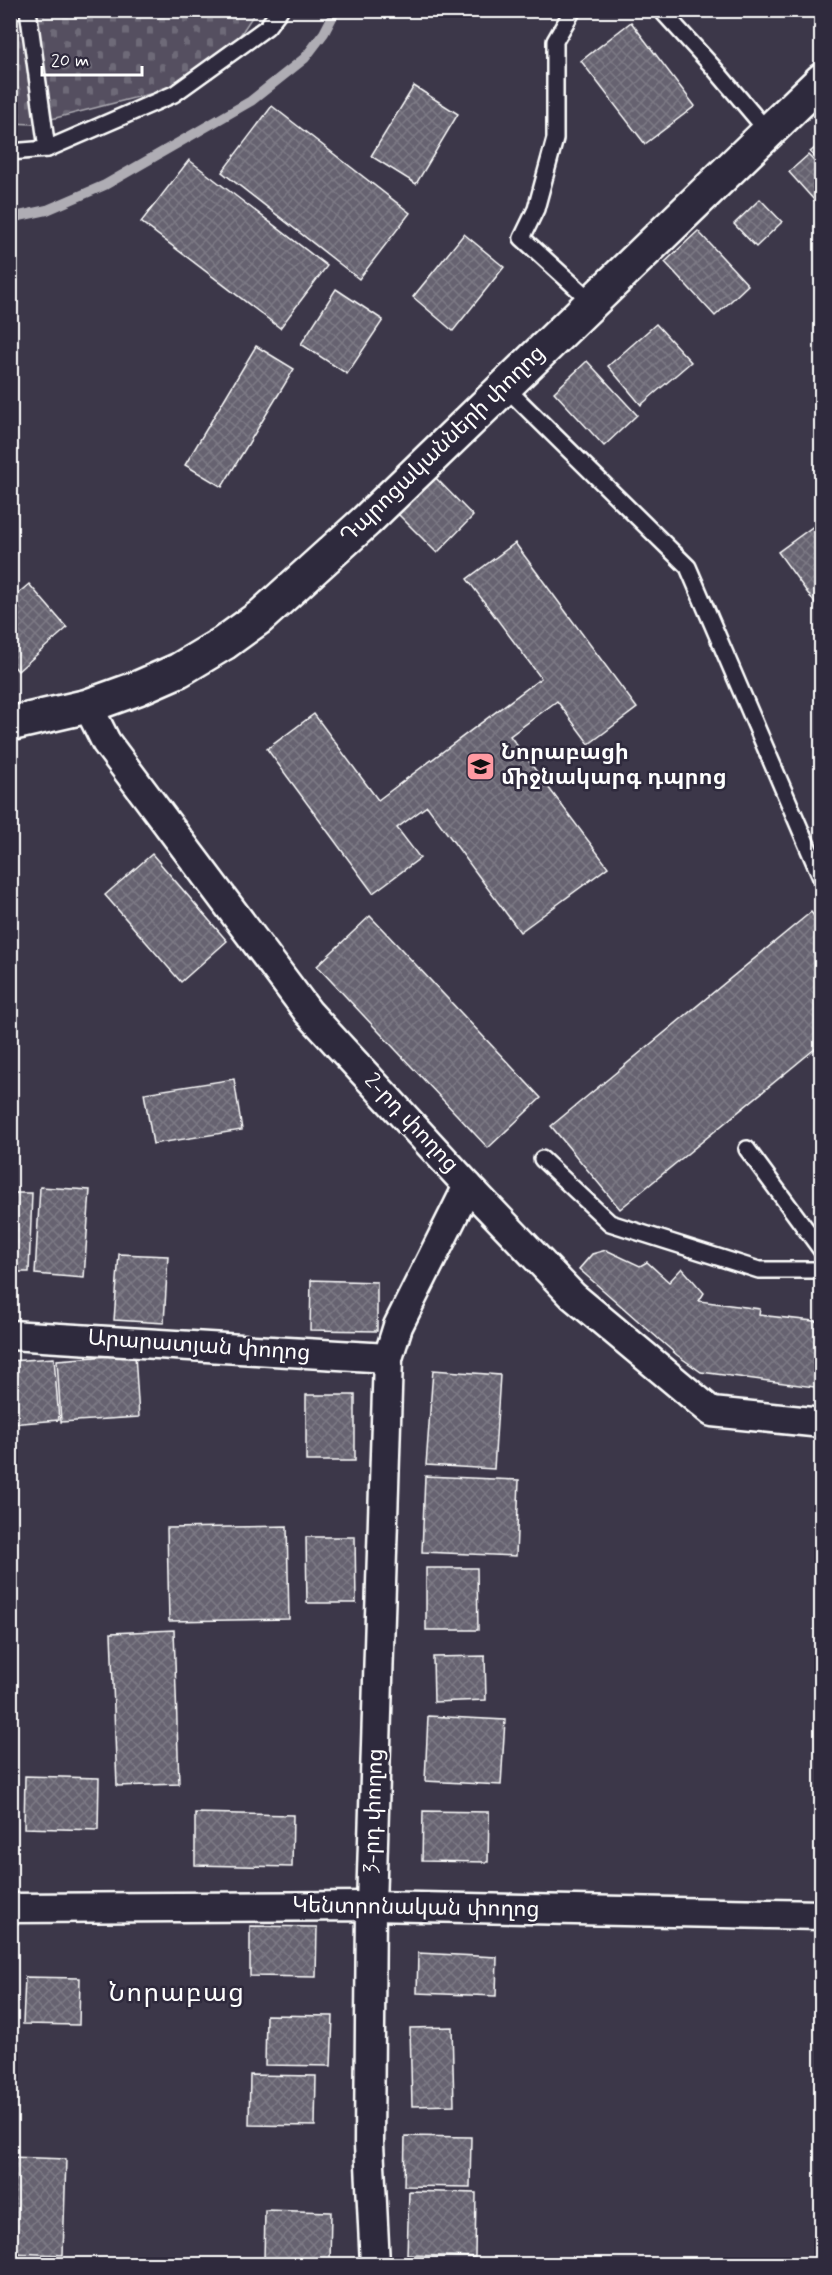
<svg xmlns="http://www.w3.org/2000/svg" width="832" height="2275" font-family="Mynerve,'Noto Sans Armenian',sans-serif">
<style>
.cemetery{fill:url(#cemetery-stones);stroke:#aaa8b0;stroke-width:1.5}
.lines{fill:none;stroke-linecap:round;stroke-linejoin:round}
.stream{stroke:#afadb4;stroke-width:10}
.building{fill:url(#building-cross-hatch);stroke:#fff;stroke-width:1.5}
.lane-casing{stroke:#fff;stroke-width:20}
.street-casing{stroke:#fff;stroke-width:33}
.secondary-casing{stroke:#fff;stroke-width:38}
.lane{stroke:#2f2a3d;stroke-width:15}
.street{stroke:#2f2a3d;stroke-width:28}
.secondary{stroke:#2f2a3d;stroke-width:33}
.labels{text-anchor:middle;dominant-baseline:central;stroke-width:5;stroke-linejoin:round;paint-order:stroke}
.street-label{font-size:22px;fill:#fff;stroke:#2f2a3d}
.poi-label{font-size:22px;font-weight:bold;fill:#fff;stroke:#2f2a3d;text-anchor:start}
.quarter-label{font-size:26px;letter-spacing:1.5px;fill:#fff;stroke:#2f2a3d}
</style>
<defs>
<pattern id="cemetery-stones" width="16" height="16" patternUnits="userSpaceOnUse" patternTransform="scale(1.5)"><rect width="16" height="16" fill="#555060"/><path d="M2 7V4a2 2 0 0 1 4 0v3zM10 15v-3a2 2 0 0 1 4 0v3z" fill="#6e6a78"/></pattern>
<pattern id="building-cross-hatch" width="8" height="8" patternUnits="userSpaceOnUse" patternTransform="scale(1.5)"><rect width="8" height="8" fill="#666270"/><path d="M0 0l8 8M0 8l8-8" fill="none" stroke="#7d7a85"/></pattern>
</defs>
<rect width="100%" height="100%" fill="#3c3749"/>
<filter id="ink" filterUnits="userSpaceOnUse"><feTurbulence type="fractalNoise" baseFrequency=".0167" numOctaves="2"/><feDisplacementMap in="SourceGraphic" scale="12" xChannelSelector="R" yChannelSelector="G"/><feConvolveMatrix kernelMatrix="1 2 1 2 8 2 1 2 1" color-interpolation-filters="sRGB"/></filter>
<g filter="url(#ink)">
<path class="cemetery" d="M11 11H256L212 78 32 124 11 123Z"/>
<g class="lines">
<path class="stream" d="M10 218 47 210 105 185 251 101 305 58 324 33 336 10"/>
</g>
<g class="building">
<path d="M631 22 695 106 645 144 581 61Z"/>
<path d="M414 86 458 114 416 184 371 156Z"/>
<path d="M272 106 410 213 359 279 222 172Z"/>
<path d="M822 142V164L810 152Z"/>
<path d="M808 155 822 169V193L814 200 789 172Z"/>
<path d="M189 160 327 266 280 328 141 222Z"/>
<path d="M760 199 782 222 756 247 734 224Z"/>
<path d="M698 231 748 285 715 316 665 262Z"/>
<path d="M464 234 504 267 453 331 413 297Z"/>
<path d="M336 289 383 320 347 374 301 344Z"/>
<path d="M656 324 691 362 641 405 608 366Z"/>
<path d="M256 346 294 369 222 487 185 465Z"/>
<path d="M587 361 637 415 604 446 554 392Z"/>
<path d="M434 476 473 516 437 553 397 513Z"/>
<path d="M822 520V603L817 606 778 552Z"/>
<path d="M515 543 637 708 589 744 557 701 510 736 608 867 520 932 427 806 397 828 420 858 373 893 267 749 314 714 378 800 541 678 467 579Z"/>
<path d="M29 584 67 628 18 671 10 662V600Z"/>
<path d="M152 854 227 941 181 982 105 895Z"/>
<path d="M811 912 822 926V1043L620 1209 551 1126Z"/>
<path d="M370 916 541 1098 488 1148 317 966Z"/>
<path d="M234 1079 242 1130 153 1144 144 1093Z"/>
<path d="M40 1187 90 1190 84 1278 35 1274Z"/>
<path d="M10 1193H32L29 1272H10Z"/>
<path d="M606 1250 640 1266 647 1262 669 1282 682 1268 704 1293 699 1301 760 1309 759 1315 822 1322V1388L701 1372 677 1355 579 1269 592 1254Z"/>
<path d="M119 1254 168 1256 164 1323 114 1320Z"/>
<path d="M311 1280 377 1282V1331L310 1330Z"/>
<path d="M135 1354 139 1417 61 1422 57 1360Z"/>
<path d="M54 1358 59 1420 10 1424V1361Z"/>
<path d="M433 1370 500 1375 494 1469 426 1465Z"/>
<rect x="306" y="1395" width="49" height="66"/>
<path d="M425 1476 519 1480 516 1556 422 1552Z"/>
<path d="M287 1526 289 1619 169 1621 167 1528Z"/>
<path d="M306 1537H355L356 1603H307Z"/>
<path d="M426 1568H477L478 1630H426Z"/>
<path d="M174 1630 179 1784 117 1786 111 1633Z"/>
<path d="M485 1656 486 1700 434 1702 433 1657Z"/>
<path d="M428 1716 505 1720 501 1785 425 1781Z"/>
<path d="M25 1776 99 1778 98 1830 24 1828Z"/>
<path d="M423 1811 489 1812 488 1862 422 1861Z"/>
<path d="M195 1813 293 1815 292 1867 195 1865Z"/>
<path d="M250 1926 317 1927 316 1977 250 1976Z"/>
<path d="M418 1953 497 1957 496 1996 417 1993Z"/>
<path d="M25 1977 80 1978 79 2025 23 2024Z"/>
<path d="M266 2015 333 2016 331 2066 265 2065Z"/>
<path d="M452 2027 454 2105 412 2106 410 2028Z"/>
<path d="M250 2075 316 2076 315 2126 249 2125Z"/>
<path d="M405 2136 471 2137 470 2187 404 2186Z"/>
<path d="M10 2157 66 2159 63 2255 10 2253Z"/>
<path d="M409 2191 476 2193 475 2257 407 2255Z"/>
<path d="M265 2210 331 2212 330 2262 264 2260Z"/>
</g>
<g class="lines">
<defs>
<g id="lane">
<path d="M28 10 47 149"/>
<path d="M573 10 555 41V139L536 209 522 238 592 302"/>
<path d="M661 10 713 67 768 132"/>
<path d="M10 152 47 149 174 94 267 27 280 10"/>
<path d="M504 386 688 567 822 880"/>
<path d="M747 1149 822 1251"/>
<path d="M542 1159 610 1223 759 1270H822"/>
</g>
<g id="street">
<path d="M88 706 106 742 308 1012 468 1186 573 1296 712 1412 822 1423"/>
<path d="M10 1335 388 1358"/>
<path d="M10 1908 371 1906 822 1915"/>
<path d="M375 2264 369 2144 371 1906 388 1358 398 1326 468 1186"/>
</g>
<path id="secondary" d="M10 724 88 706 138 688 179 670 224 643 260 617 366 521 822 80"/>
</defs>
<use href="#lane" class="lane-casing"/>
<use href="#street" class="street-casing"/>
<use href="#secondary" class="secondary-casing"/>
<use href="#lane" class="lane"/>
<use href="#street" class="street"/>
<use href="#secondary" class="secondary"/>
</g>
</g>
<defs>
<symbol id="school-square" viewBox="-11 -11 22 22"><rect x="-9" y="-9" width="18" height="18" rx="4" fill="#ff9aa2" stroke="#2f2a3d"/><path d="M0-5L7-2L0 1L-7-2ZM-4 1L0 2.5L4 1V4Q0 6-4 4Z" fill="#111"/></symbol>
</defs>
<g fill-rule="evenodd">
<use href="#school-square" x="464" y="750" width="33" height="33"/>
</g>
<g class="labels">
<g class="street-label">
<text transform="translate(443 445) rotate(-44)">Դպրոցականների փողոց</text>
<text transform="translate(411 1123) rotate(47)">2-րդ փողոց</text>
<text transform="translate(199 1346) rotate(4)">Արարատյան փողոց</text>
<text transform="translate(374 1811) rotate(-88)">3-րդ փողոց</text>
<text transform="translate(416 1908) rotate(1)">Կենտրոնական փողոց</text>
</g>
<g class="poi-label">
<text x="501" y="753">Նորաբացի<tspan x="501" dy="25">միջնակարգ դպրոց</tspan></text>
</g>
<g class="quarter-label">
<text x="177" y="1994">Նորաբաց</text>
</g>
</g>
<rect width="832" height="2275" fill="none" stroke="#2f2a3d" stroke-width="36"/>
<rect x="18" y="18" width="796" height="2239" fill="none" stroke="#fff" stroke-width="2" filter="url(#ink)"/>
<path d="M42 66v9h100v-9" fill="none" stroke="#ffffff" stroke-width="3"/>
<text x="51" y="66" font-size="18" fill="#ffffff" stroke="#2f2a3d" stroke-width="4.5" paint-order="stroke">20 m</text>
</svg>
